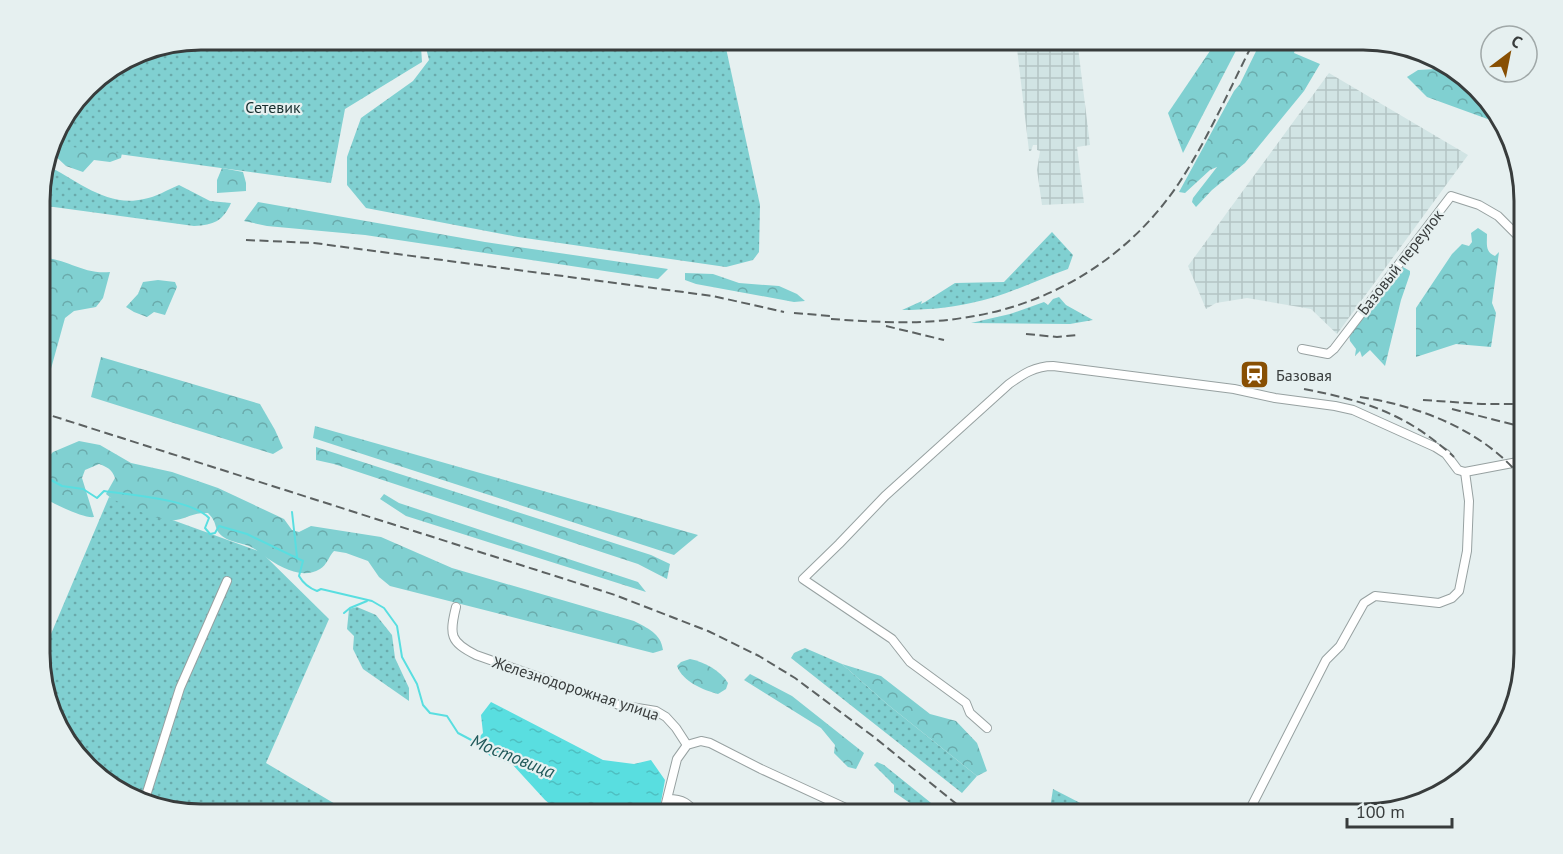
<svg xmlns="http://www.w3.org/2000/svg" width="1563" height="854" font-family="'PT Sans',sans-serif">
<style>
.industrial{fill:url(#industrial-grid)}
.grass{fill:url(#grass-dots)}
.forest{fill:url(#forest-crowns)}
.water{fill:url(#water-ripples)}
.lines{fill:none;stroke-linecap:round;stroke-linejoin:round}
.stream{stroke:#59dee0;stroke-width:2}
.minor-casing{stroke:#97a1a1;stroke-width:10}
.minor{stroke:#fff;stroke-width:8}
.rail{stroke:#5c6161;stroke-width:2;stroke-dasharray:9 4.5;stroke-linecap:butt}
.labels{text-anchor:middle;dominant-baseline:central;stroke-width:4.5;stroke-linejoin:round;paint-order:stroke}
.park-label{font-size:16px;fill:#172e2e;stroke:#e6f0f0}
.street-label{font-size:16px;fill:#383c3c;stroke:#e6f0f0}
.poi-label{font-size:16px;fill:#383c3c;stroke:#e6f0f0;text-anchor:start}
.water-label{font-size:18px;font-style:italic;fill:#205859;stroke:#e6f0f0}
.rim{fill:none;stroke:#383c3c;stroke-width:3}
</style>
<defs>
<pattern id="industrial-grid" width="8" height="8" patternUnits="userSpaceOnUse" patternTransform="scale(1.5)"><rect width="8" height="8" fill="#d1e4e4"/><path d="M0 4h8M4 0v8" fill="none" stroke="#b4c4c4"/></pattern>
<pattern id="grass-dots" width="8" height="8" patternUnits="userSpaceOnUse" patternTransform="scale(1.5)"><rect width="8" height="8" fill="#80d0d1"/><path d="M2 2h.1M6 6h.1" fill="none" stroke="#6aaaab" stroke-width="1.8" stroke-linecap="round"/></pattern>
<pattern id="forest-crowns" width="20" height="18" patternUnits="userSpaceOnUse" patternTransform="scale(1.5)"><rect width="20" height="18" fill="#80d0d1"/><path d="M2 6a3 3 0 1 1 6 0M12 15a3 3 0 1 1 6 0" fill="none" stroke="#6aaaab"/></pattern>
<pattern id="water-ripples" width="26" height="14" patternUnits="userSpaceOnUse" patternTransform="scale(1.5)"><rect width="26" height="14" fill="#59dee0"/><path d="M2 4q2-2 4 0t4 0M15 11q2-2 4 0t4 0" fill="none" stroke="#4ebfc1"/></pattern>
</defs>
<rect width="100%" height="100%" fill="#e6f0f0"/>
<g class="industrial">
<path d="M947 39H1077L1090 145 1077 147 1084 203 1042 205 1037 170 1040 151 1037 150V145H1033L1031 151H1029L1016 40 948 49Z"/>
<path d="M1329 73 1468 155 1337 334 1311 309 1247 298 1216 303 1206 309 1188 266Z"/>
</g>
<g class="grass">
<path d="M200 39H724L760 205 759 252 753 260 726 267 518 237 366 208 347 185V157L361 118 413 81 429 60 425 44 411 40 421 47 422 62 345 109 331 183 52 145 56 129 94 79 139 51Z"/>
<path d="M46 165C77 180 107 208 144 199 156 197 167 190 179 185L210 201 231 203C223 221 214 225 194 226L39 205V190Z"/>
<path d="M1052 232 1073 255 1068 269C1036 280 1004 297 971 303 948 308 925 310 902 310L922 301 921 304 925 302 955 283 1004 282Z"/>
<path d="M1059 297 1066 305 1093 320 1070 324 971 323 1010 314 1044 302 1048 305 1053 299Z"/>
<path d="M109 497 261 552 329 619 266 763 347 811 345 815H201L129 798 72 752 40 675V660Z"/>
<path d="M357 607 376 615 392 635 395 658 409 688V701L363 669 353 649 354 636 347 629 349 609Z"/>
<path d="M805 648 842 664 887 704 977 776 962 793 791 658 794 653Z"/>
<path d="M877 762 884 765 946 815H927L894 792V785L874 765Z"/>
<path d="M1053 789 1088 807 1097 815H1049Z"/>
</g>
<g class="forest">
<path d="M1218 39H1242L1183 153 1168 113Z"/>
<path d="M1262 39H1317L1298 40 1294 53 1320 64 1304 91 1245 163 1212 190 1196 207 1192 202 1193 198 1217 167 1210 170 1185 193 1179 192 1234 91 1240 84Z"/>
<path d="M1327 39H1362L1394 46V47Z"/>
<path d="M1436 69 1454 73 1497 110 1500 120 1493 121 1427 97 1407 77 1418 70Z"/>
<path d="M55 145 122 153 121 158 110 162 94 160 83 172 66 166 51 152Z"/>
<path d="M222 168 243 172 246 183V191L217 193V180Z"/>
<path d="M258 202 485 242 668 269 658 279 365 235 267 226 244 221Z"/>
<path d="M1478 228 1487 234C1487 244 1485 252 1495 256L1499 252 1492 303 1496 313 1491 347 1456 344 1416 357V308L1452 254 1462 244 1469 246 1472 242 1471 233Z"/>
<path d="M40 258C65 257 83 275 110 272L103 298 96 307 74 311 65 318 49 376 40 373Z"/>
<path d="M1403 267 1410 271V274L1401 300 1385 366 1370 350 1362 357 1360 351 1355 356 1356 349 1350 341 1349 334Z"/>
<path d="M685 273 713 274 739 283 779 286 797 294 805 301 794 302 696 284 685 280Z"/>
<path d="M158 280 175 282 177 287 165 315 154 312 147 317 134 312 126 307 138 294 143 282Z"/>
<path d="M101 357 260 404 275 430 283 448 273 454 91 397Z"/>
<path d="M315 426 698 535 674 555 313 438Z"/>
<path d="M79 441 100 445 131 463 172 472 218 488 284 519 292 530 299 532 311 526 381 537 452 568 634 621C647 628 661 633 663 650L653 653 390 586 379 577 368 561 346 553 334 551C329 556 327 565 320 569 301 580 280 567 264 556 260 554 257 550 253 548 243 542 227 543 219 533 214 526 217 522 208 513 195 512 187 518 176 520 158 522 128 506 112 499L106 494 115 478C112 469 107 467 99 464L85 470 82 478 94 517C84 519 49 502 40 495V466L53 452Z"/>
<path d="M316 447 651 555 670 564 667 579 638 564 334 464 316 460Z"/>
<path d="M384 494 399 503 638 582 646 592 406 516 380 499Z"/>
<path d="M690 659C704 662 720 670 728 683L726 689 718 694C703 690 683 682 677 666L681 662Z"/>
<path d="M842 664 881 676 930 714 956 721 977 743 987 771 977 776 887 704Z"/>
<path d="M750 674 792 696 864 753 856 769 848 767 834 753 835 745 821 728 744 680Z"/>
</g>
<path class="water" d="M491 702 603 760 634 764 651 760 665 780 659 813 657 815H563L545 800 512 764 490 756 474 742 483 733 481 715Z"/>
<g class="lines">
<g class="stream">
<path d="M40 475H42L62 486 83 489 97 498 104 491C130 495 191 499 209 518L205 528 210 534 215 533 219 526 247 534 303 561 299 576C303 583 309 588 317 591L321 589 372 601 384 608 397 626 402 657 417 684 423 705 430 713 447 716 458 733 477 743"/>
<path d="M292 512 297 557"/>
<path d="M344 613 350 608 367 601"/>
</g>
<defs>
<g id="minor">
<path d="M1302 349 1328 354 1334 349 1451 196 1479 205 1498 216 1520 238 1523 252"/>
<path d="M456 607C449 635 450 642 476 655L619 705 656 711 666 717 676 728 687 745"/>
<path d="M987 728 970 713 966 703 910 662 892 639 803 579 839 544 885 496 1009 384C1023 374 1035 366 1053 366L1234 389 1275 398 1335 406 1353 410 1435 447 1446 454 1458 470 1465 472 1523 461"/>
<path d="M668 799C683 799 688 803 698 815"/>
<path d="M144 802 180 688 227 581"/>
<path d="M663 815 677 759 687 745 701 741 710 743 761 769 861 815"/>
<path d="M1247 815 1326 660 1340 646 1364 603 1375 596 1439 603 1452 598 1459 591 1467 551 1469 501 1465 472"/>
</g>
</defs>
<use href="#minor" class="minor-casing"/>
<use href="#minor" class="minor"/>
<g class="rail">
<path d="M246 240 314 243 713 296 784 312"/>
<path d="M794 313 830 316"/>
<path d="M831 319C874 322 919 325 962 318 1050 306 1129 258 1179 183 1208 139 1231 86 1255 39"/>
<path d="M886 326 944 340"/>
<path d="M1026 334 1057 337 1078 335"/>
<path d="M1304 389C1366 401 1407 414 1454 457"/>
<path d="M1360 397C1420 406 1486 431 1524 481"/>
<path d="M1423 400 1482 404H1523"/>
<path d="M1452 409 1523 427"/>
<path d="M40 412 615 595 708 631 759 656 795 678 874 737 970 815"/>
</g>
</g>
<defs>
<symbol id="station-square" viewBox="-11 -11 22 22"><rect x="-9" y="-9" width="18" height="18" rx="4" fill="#884f03" stroke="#e6f0f0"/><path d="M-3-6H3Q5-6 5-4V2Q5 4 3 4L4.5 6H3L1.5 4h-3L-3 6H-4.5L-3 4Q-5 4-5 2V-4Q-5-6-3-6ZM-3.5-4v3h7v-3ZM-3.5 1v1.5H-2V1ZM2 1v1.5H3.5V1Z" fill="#fff"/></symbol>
</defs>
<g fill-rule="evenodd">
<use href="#station-square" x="1238" y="358" width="33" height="33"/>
</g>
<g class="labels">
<g class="park-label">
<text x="273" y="107">Сетевик</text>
</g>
<g class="street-label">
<text transform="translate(1400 262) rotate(-52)">Базовый переулок</text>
<text transform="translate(576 688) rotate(18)">Железнодорожная улица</text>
</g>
<g class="poi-label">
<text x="1276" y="375">Базовая</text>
</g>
<g class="water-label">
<text transform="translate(513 756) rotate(22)">Мостовица</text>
</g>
</g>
<path d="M0 0H1563V854H0ZM201 50H1363A151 151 0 0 1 1514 201V653A151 151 0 0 1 1363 804H201A151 151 0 0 1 50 653V201A151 151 0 0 1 201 50Z" fill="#e6f0f0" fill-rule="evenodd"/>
<path class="rim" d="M201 50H1363A151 151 0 0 1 1514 201V653A151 151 0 0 1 1363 804H201A151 151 0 0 1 50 653V201A151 151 0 0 1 201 50Z"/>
<g transform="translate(1509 54) rotate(32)"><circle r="28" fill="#e6f0f0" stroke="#a0a8a8" stroke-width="1.5"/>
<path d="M0-4.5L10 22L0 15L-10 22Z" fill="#884f03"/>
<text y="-9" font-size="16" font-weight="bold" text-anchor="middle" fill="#383c3c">С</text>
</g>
<path d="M1347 818v9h105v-9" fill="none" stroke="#383c3c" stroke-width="3"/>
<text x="1356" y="818" font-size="18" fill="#383c3c" stroke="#e6f0f0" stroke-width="4.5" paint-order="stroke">100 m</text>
</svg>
